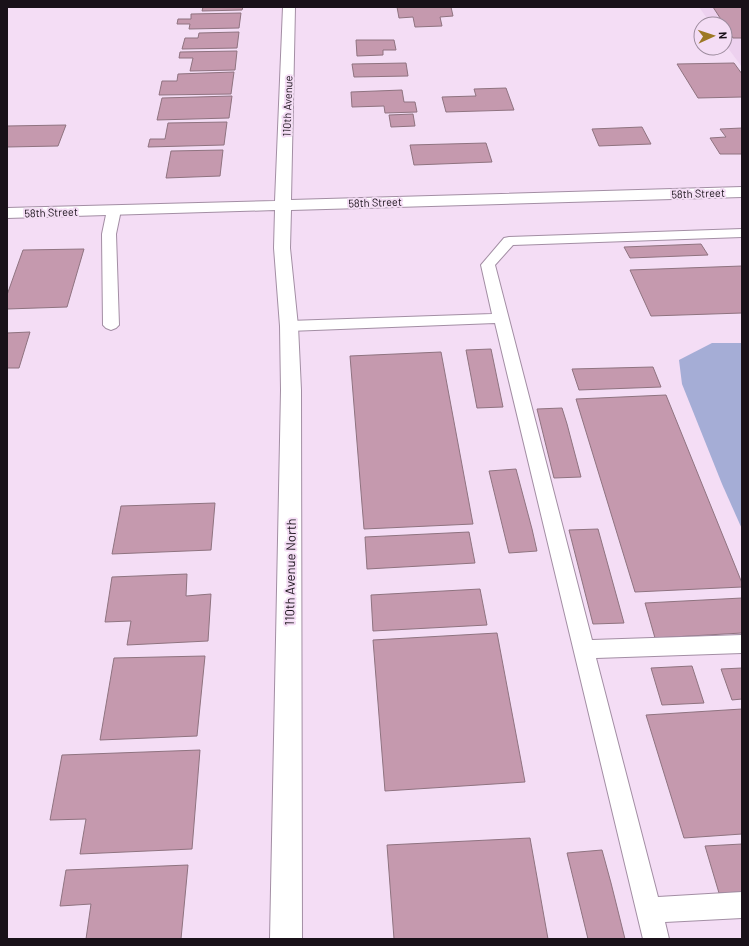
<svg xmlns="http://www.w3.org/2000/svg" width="749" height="946" font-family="Barlow,sans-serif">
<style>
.built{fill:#edd1ef}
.water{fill:#a5add6}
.building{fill:#c599ae;stroke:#8f7380}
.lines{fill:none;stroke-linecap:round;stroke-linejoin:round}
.lane-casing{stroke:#a38ea4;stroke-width:2}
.secondary-casing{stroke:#a38ea4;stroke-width:2}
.lane{fill:#fff;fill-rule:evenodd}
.secondary{fill:#fff;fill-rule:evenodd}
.labels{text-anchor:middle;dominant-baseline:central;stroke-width:4;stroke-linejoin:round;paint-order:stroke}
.far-street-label{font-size:11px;fill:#191119;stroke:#f4ddf5}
.street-label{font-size:13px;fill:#191119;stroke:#f4ddf5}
</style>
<rect width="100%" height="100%" fill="#f4ddf5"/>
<path class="built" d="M699 7H742V67L725 44V24H711Z"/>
<path class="water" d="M712 343H742V529L722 484 682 384 679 360Z"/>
<g class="building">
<path d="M203 7H243L242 10 202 11Z"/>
<path d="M397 7H451L453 16 440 17 442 26 415 27 413 17 399 18Z"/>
<path d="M713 7H742V38H733Z"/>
<path d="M241 13 239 28 189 29 190 24H177L178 19H191V14Z"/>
<path d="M239 32 237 48 182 49 185 38H198L199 33Z"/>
<path d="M356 40H394L396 50H383V55L357 56Z"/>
<path d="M237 51 235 70 190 71 193 58H179L180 52Z"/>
<path d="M406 63 408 76 354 77 352 64Z"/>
<path d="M734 63 742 74V97L698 98 677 64Z"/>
<path d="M234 72 231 94 159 95 162 81H177L178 74Z"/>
<path d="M506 88 514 110 446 112 442 97 476 96 474 89Z"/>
<path d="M402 90 404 102H415L417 112 385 113 384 106 352 107 351 92Z"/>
<path d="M232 96 229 118 157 120 162 98Z"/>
<path d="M413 114 415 126 391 127 389 115Z"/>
<path d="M227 122 224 145 148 147 150 139H165L168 123Z"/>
<path d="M66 125 58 146 7 147V126Z"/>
<path d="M642 127 651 144 599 146 592 129Z"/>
<path d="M742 128V154H720L710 138 726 137 720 129Z"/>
<path d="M486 143 492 162 414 165 410 145Z"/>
<path d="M223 150 220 176 166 178 171 151Z"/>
<path d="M701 244 708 255 630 258 624 247Z"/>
<path d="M84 249 67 307 7 309V295L23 250Z"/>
<path d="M742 266V313L651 316 630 270Z"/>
<path d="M30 332 19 368H7V333Z"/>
<path d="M491 349 503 407 477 408 466 350Z"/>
<path d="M441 352 473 524 364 529 350 356Z"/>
<path d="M653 367 661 387 579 390 572 369Z"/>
<path d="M666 395 742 583V587L635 592 576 399Z"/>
<path d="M562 408 567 424 581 477 554 478 537 409Z"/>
<path d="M516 469 532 529 537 551 509 553 489 471Z"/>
<path d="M215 503 211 550 112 554 121 506Z"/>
<path d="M598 529 624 623 593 624 569 530Z"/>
<path d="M469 532 475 563 367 569 365 537Z"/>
<path d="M187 574 186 596 211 594 208 641 127 645 131 621 105 622 112 577Z"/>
<path d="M480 589 487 625 373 631 371 595Z"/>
<path d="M742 598V633L655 638 645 603Z"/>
<path d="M497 633 525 782 385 791 373 640Z"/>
<path d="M205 656 197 736 100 740 114 658Z"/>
<path d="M692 666 704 703 662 705 651 668Z"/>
<path d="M742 668V699L732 700 721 669Z"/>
<path d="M742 709V834L684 838 646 715Z"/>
<path d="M200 750 192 849 80 854 86 819 50 820 62 755Z"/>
<path d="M530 838 548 939H394L387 845Z"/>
<path d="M742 844V892L719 893 705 846Z"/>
<path d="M602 850 611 883 625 939H588L567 853Z"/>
<path d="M188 865 181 939H86L91 904 60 906 66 870Z"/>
</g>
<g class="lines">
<defs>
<g id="lane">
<path d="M114 206 119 207 121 210 116 234 119 325 116 328 111 330 106 328 103 325 102 234 107 210 109 207Z"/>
<path d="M742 229V237L513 245 495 265 592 640 742 635V653L596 658 658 897 742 892V918L665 922 669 939H643L495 323 289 331 284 329 281 326 284 323 289 321 492 314 481 265 504 238 509 237Z"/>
</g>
<path id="secondary" d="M283 7H295L291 200 742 187V197L291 210 290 248 298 326 301 390 302 939H270L281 390 280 326 274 248 275 210 7 218V208L275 201Z"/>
</defs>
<use href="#lane" class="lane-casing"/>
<use href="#secondary" class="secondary-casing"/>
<use href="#lane" class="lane"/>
<use href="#secondary" class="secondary"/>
</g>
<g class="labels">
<g class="far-street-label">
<text transform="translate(287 106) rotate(-88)">110th Avenue</text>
<text transform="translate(698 193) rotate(-2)">58th Street</text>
<text transform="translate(375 202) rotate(-2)">58th Street</text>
<text transform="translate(51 212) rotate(-2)">58th Street</text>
</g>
<g class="street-label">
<text transform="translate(290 572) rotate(-89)">110th Avenue North</text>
</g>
</g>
<rect width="749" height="946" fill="none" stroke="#191119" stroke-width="16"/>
<g transform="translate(713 36) rotate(87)"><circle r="19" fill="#f4ddf5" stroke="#9c8b9d"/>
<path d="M0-3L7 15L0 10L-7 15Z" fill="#9d7824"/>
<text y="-6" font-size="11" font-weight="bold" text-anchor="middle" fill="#191119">N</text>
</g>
</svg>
